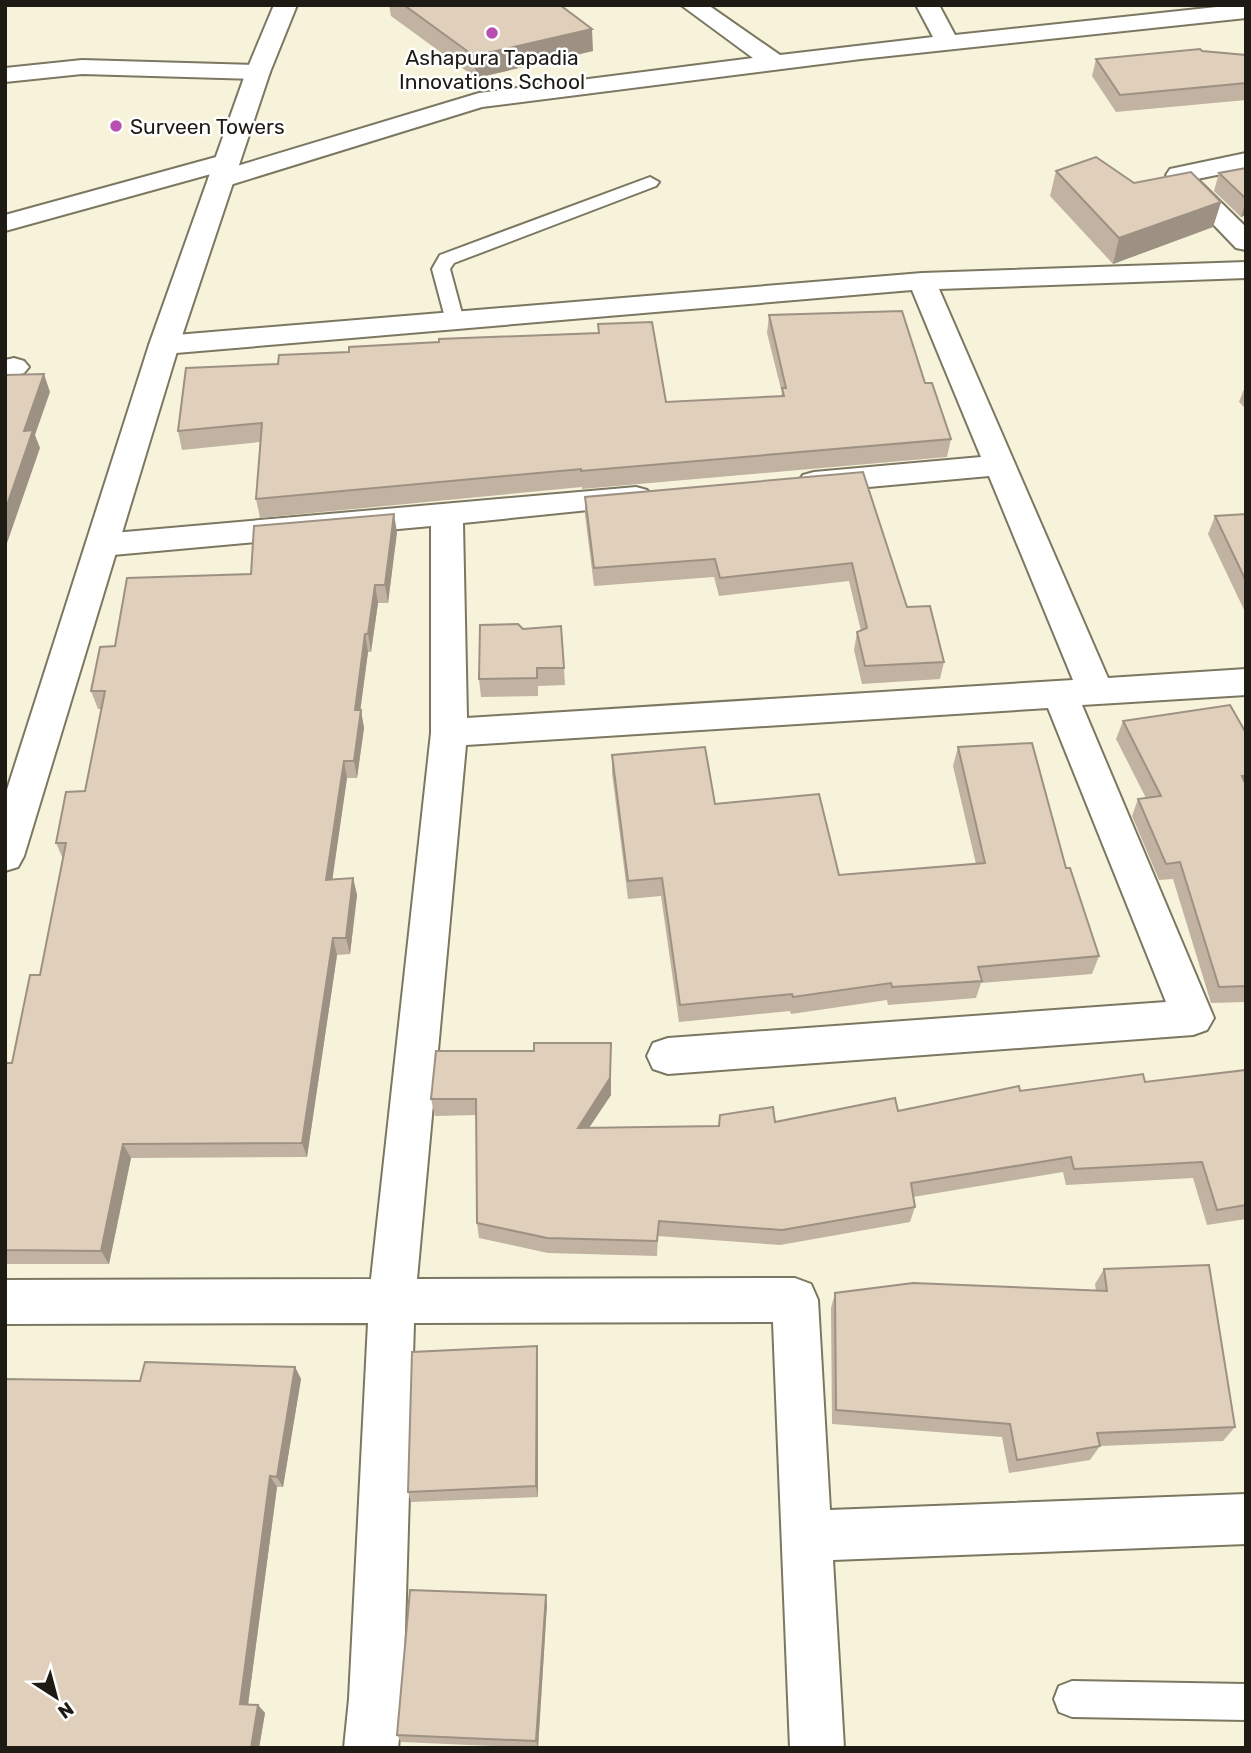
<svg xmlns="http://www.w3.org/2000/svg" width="1251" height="1753" font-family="Rubik,sans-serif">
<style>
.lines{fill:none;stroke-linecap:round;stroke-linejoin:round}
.lane-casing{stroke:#7b7761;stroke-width:4}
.street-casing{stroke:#7b7761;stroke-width:4}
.secondary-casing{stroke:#7b7761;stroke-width:4}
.lane{fill:#fff;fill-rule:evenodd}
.street{fill:#fff;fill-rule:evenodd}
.secondary{fill:#fff;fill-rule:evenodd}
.wall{fill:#c1b2a1}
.shaded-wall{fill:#9d9183}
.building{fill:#e0cfbb;stroke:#9d9183;stroke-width:2}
.poi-dot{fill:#b84fb1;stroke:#fff;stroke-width:2.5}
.labels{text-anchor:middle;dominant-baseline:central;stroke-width:5;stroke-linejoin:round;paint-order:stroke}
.far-poi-label{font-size:21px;fill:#1d1b13;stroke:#fff}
</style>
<rect width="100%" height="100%" fill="#f7f3da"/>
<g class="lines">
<defs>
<g id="lane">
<path d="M650 177 659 182 656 186 454 263 450 269 464 321 454 327 447 325 432 269 440 255Z"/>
<path d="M1072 1681 1246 1684V1720L1072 1717 1059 1712 1054 1699 1059 1686Z"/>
</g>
<g id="street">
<path d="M681 5H708L780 55 933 37 916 5H939L955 35 1235 5H1246V18L861 59 482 107 230 185 221 187 212 185 208 179 211 174 5 231V215L227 154 236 157 240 162 237 166 479 93 753 58Z"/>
<path d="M82 60 258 65 267 67 270 72 267 77 258 79 82 74 5 82V68Z"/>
<path d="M1246 153V169L1197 179 1246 227V250L1236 248 1166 175 1170 169Z"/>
<path d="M1246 262V278L939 289 1108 678 1246 669V695L1082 705 1214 1018 1207 1030 1193 1035 668 1074 653 1069 647 1056 653 1043 668 1038 1166 1002 1048 708 466 745 417 1279 795 1278 811 1284 818 1300 830 1510 1246 1494V1544L833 1560 844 1748H790L773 1322 414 1323 403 1699 398 1748H344L349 1699 368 1323 5 1324V1280L371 1279 431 733V526L102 556 90 553 86 545 90 537 102 534 636 487 647 490 652 497 647 504 463 523 467 718 1073 680 989 476 814 492 803 489 798 482 803 475 814 472 981 457 912 290 164 354 154 351 149 345 154 339 164 336 922 273Z"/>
<path d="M14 358 24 361 29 367 24 373 5 379V360Z"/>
</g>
<path id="secondary" d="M274 5H297L270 72 179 345 24 856 18 867 5 871V796L149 345 246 72Z"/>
</defs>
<use href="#lane" class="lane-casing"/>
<use href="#street" class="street-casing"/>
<use href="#secondary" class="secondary-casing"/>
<use href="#lane" class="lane"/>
<use href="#street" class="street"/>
<use href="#secondary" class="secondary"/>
</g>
<g class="wall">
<path d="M389 5H560L593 51 476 78 391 16Z"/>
<path d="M1202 51 1246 55V100L1116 112 1092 76 1096 59Z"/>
<path d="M1246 168V215L1241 217 1214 191 1219 173Z"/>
<path d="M1056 171 1134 183 1221 202 1213 227 1113 264 1050 196Z"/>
<path d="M769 315 925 383 951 439 947 457 582 489V487L260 518 256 499 260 442 182 450 178 431 278 364 349 352 439 342 598 333V324L666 402 781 396 782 393 767 333Z"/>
<path d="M1246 384V409L1239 402Z"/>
<path d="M863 472 907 607 944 662 940 679 862 684 854 650 857 632 861 631 849 581 719 596 714 577 594 586 585 515V497Z"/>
<path d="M1246 514V614L1208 534 1215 516Z"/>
<path d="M397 532 388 603H378L371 652H368L360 710 364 728 357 778H347L332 879 353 878 357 895 350 954 337 955 307 1157 131 1158 109 1264H5V1063H12L40 975 63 859 56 843 85 791 101 709H98L91 691 115 646 251 574Z"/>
<path d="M480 625 564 668 565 685 538 686V696L481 697 479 679Z"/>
<path d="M1123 721 1246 733V1002L1211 1003 1173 879 1159 880 1132 816 1138 799 1146 798 1116 739Z"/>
<path d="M958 747 1066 868 1099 956 1092 974 981 983 976 998 888 1005 887 1000 791 1014 790 1011 679 1022 661 896 628 899 612 773V755L715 804 839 875 976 864 953 766Z"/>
<path d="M1246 1070V1219L1207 1225 1193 1178 1066 1185 1063 1172 913 1197 915 1207 910 1222 780 1245 658 1236 657 1256 548 1253 479 1238 477 1223 476 1115 435 1116 431 1099 611 1095 589 1128 719 1126 775 1122 898 1111 1020 1091 1145 1082Z"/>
<path d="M1104 1269 1235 1427 1223 1441 1100 1446 1090 1460 1009 1473 1002 1437 832 1424 831 1308 835 1293 1096 1291 1095 1284Z"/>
<path d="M538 1359V1497L411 1502 408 1492Z"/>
<path d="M295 1367 301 1379 283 1487H277L248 1705H258L265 1713 259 1748H5L140 1381Z"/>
<path d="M547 1604 538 1748 401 1742 397 1735Z"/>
</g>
<g class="shaded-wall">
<path d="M592 29 593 51 476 78 474 56Z"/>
<path d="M1246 201V215L1241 217Z"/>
<path d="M1221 202 1213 227 1113 264 1119 238Z"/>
<path d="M44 374 50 392 35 435 40 448 5 549V511L24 431Z"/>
<path d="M394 514 397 532 388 603 385 585Z"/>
<path d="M375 585 378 603 371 652 368 634Z"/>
<path d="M365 634 368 652 358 728 355 710Z"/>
<path d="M361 710 364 728 357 778 354 761Z"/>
<path d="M344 761 347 778 330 896 326 880Z"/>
<path d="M353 878 357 895 350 954 346 938Z"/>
<path d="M333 938 337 955 307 1157 302 1143Z"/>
<path d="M611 1043V1095L578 1144V1128Z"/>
<path d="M123 1144 131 1158 109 1264 101 1251Z"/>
<path d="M537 1346 538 1359V1497L536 1486Z"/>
<path d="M295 1367 301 1379 283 1487 277 1477Z"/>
<path d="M270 1476 277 1487 247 1712 240 1704Z"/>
<path d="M546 1595 547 1604 538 1748 536 1741Z"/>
<path d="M258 1705 265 1713 259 1748H251Z"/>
</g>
<g class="building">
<path d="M404 5H560L592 29 474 56Z"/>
<path d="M1200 49 1202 51 1246 55V83L1120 95 1096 59Z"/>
<path d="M1096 157 1134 183 1191 172 1221 202 1119 238 1056 171Z"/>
<path d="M1246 168V199L1219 173Z"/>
<path d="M902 311 925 383H932L951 439 581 471V469L256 499 262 423 178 431 186 368 278 364 279 355 349 352V347L439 342V339L599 333 598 324 652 322 666 402 784 396 782 388H786L769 315Z"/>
<path d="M44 374 24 431 33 430 5 511V375Z"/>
<path d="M863 472 907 607 930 606 944 662 865 666 857 632 867 628 852 563 720 578 715 559 594 568 585 497Z"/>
<path d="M394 514 385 585H375L368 634H365L355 710H361L354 761H344L326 880 353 878 346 938H333L302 1143 123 1144 101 1251 5 1250V1063H12L30 975H40L66 843H56L66 792 85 791 105 691H91L100 647 115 646 127 578 251 574 254 526Z"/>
<path d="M1246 514V581L1215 516Z"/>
<path d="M518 624 523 629 561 626 564 668H537V678L479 679 480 625Z"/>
<path d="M1230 705 1246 733V776H1242L1246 785V986L1219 987 1180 862 1166 864 1138 799 1161 796 1123 721Z"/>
<path d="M1032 743 1066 868H1070L1099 956 978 967 982 981 892 987 891 983 793 997 792 994 680 1005 662 878 628 881 612 755 705 747 715 804 819 794 839 875 985 863 958 747Z"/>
<path d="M534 1043H611L610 1078 578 1128 719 1126 720 1115 773 1107 775 1122 895 1098 898 1111 1019 1086 1020 1091 1143 1074 1145 1082 1246 1070V1205L1217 1210 1202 1162 1074 1169 1071 1157 911 1183 915 1207 782 1230 659 1221 657 1241 547 1238 477 1223 476 1099H431L436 1051H534Z"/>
<path d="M1209 1265 1235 1427 1097 1433 1100 1446 1017 1460 1010 1424 836 1410 835 1293 913 1283 1107 1291 1104 1269Z"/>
<path d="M537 1346 536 1486 408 1492 412 1352Z"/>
<path d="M145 1362 295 1367 277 1477 270 1476 240 1704 258 1705 251 1748H5V1379L140 1381Z"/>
<path d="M410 1590 546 1595 536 1741 397 1735Z"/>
</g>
<g class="poi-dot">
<circle cx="492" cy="33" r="7"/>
<circle cx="116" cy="126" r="7"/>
</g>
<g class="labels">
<g class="far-poi-label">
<text x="492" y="57">Ashapura Tapadia<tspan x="492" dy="24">Innovations School</tspan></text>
<text x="130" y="126" text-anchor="start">Surveen Towers</text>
</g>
</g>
<rect width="1251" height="1753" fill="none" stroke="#1d1b13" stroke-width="14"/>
<g transform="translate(56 1697) rotate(144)" stroke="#ffffff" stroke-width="5" paint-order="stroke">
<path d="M0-5L12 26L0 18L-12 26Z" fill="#1d1b13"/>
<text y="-10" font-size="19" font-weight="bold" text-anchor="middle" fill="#1d1b13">N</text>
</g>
</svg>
